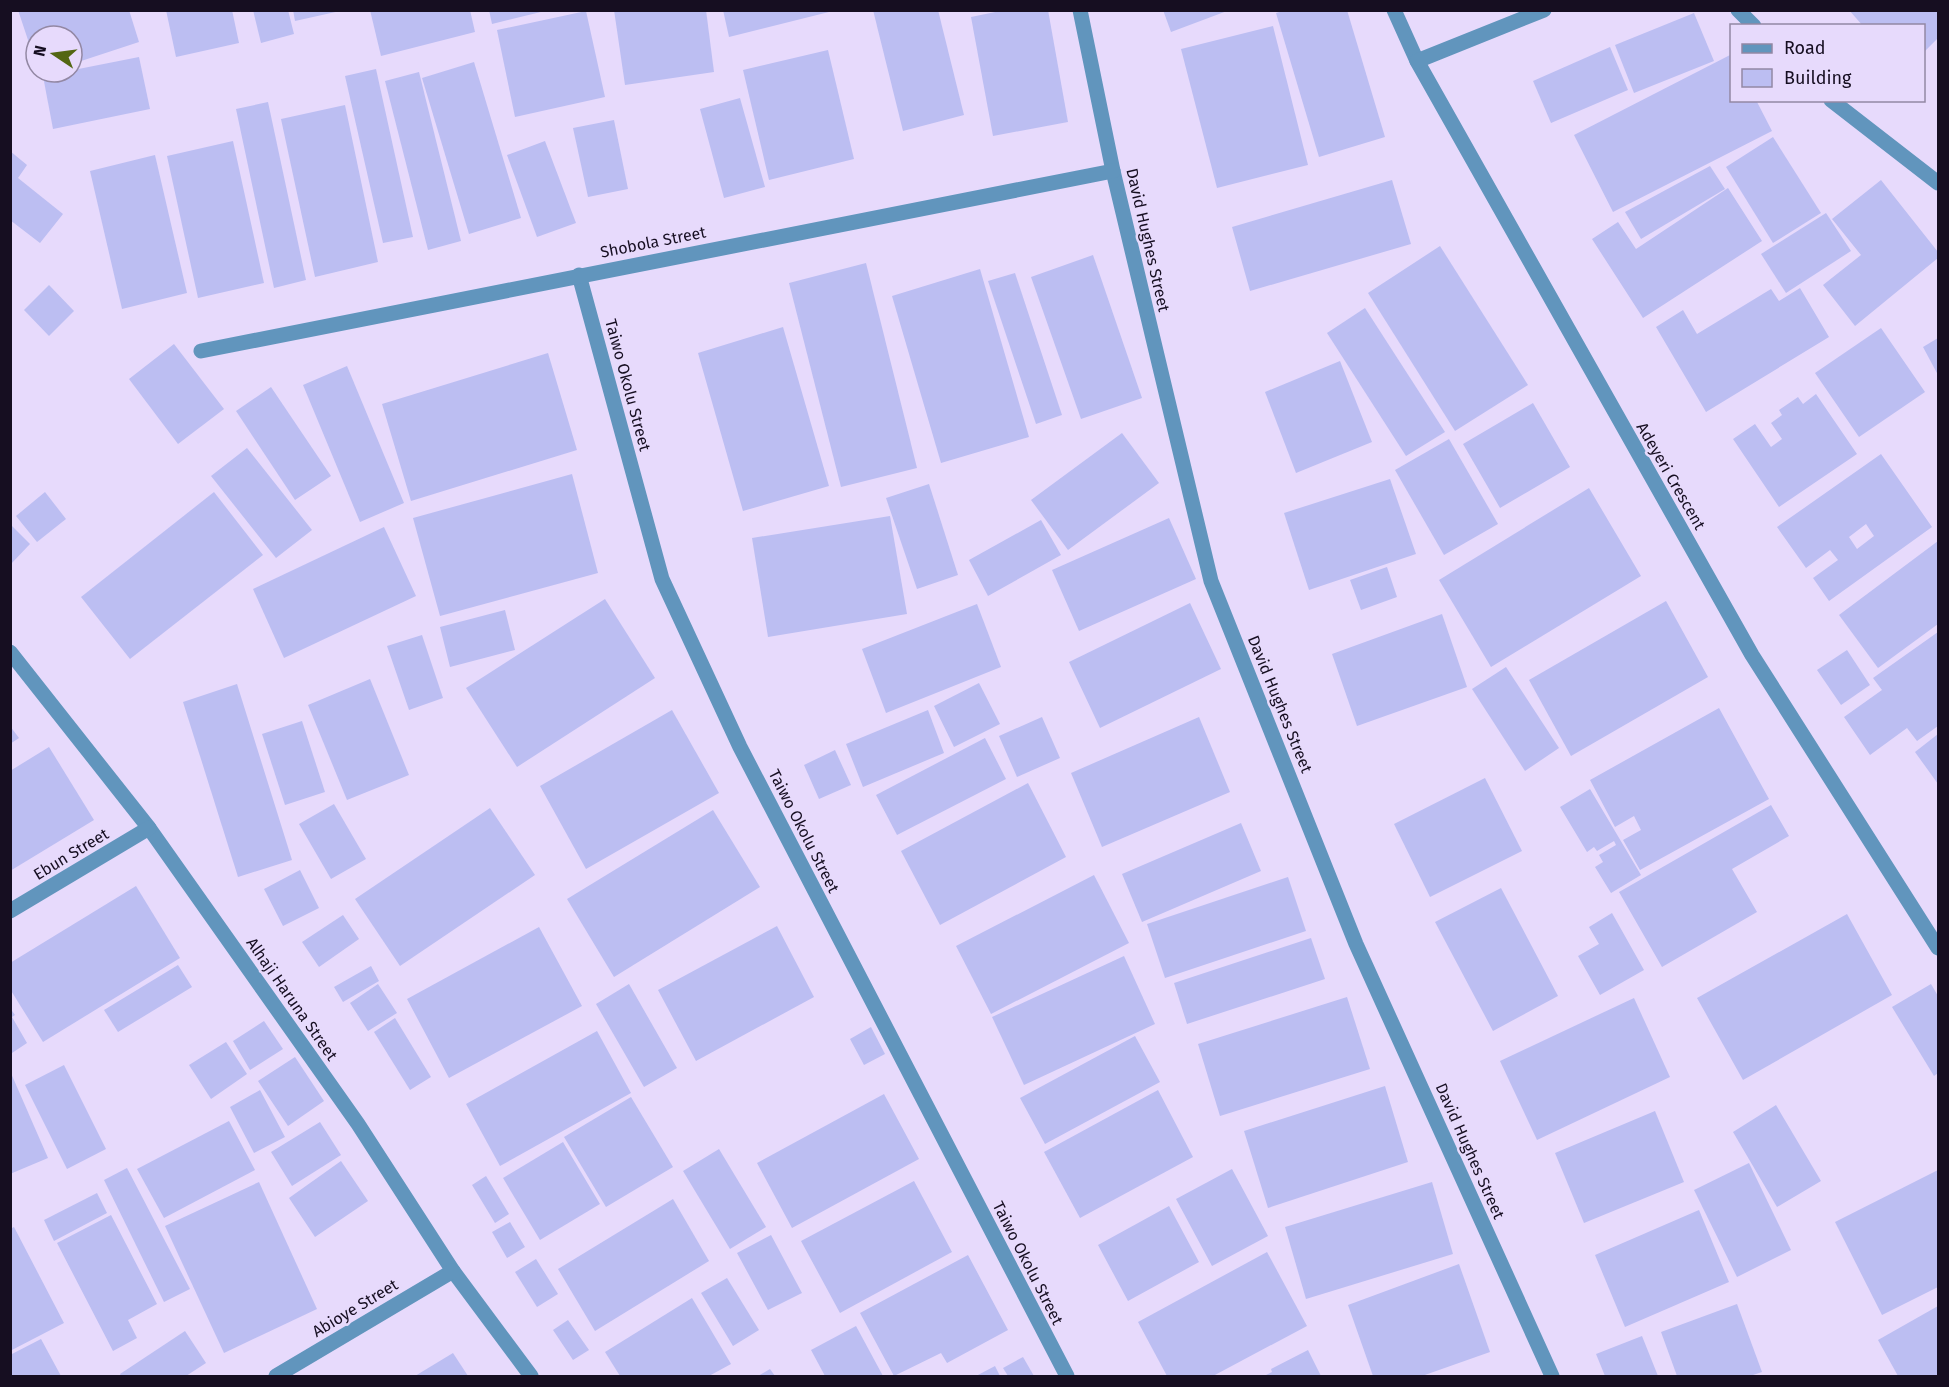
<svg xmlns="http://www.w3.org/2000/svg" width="1949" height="1387" font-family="'Fira Sans',sans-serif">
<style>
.building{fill:#bcbef2;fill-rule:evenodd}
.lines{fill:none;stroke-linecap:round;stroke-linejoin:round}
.minor{stroke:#6195bd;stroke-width:15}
.labels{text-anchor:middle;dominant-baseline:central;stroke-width:5;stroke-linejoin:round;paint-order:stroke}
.street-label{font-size:16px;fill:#160e21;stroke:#e7dafc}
</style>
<rect width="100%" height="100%" fill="#e7dafc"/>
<g class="building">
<path d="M18 10H129L139 42 72 64V36H36V64Z"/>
<path d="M166 10H232L239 43 176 57Z"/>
<path d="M253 10H288L294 34 261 43Z"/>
<path d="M293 10H340V11L295 21Z"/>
<path d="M370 10H470L475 32 381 56Z"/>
<path d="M489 10H545V11L492 24Z"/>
<path d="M614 10H706L714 72 625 85Z"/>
<path d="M723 10H833V11L729 37Z"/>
<path d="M873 10H938L964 115 903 131Z"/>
<path d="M1005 10H1048L1068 122 993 136 971 17Z"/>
<path d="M1163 10H1227V11L1171 32Z"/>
<path d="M1286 10H1347L1385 137 1319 157 1276 13Z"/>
<path d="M1849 10H1938V38L1924 52V26H1863Z"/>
<path d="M586 11 605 97 515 117 497 30Z"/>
<path d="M1694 13 1714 61 1634 93 1615 45Z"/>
<path d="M1273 26 1308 165 1217 188 1181 49Z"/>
<path d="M1610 47 1628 90 1551 123 1533 81Z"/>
<path d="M828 50 854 159 769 180 743 70Z"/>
<path d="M1732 54V100H1756L1772 131 1613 212 1574 135Z"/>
<path d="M139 57 150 109 53 129 43 76Z"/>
<path d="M474 62 521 218 469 234 422 78Z"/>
<path d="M376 69 413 237 383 243 345 76Z"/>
<path d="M419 72 461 241 428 250 385 81Z"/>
<path d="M740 98 765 187 724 198 700 109Z"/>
<path d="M268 102 306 280 274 288 236 109Z"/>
<path d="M345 105 378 262 315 277 281 119Z"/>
<path d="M614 120 628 189 588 197 573 128Z"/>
<path d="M1773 137 1821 213 1773 243 1726 167Z"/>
<path d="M233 141 264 283 198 298 167 156Z"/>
<path d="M545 141 576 223 537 237 507 155Z"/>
<path d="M10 151 27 165 18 178 63 214 40 243 10 220Z"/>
<path d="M155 155 187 293 122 309 90 171Z"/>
<path d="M1710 166 1725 189 1641 239 1625 212Z"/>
<path d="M1392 180 1411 244 1250 291 1232 227Z"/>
<path d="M1881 180 1938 252V258L1855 326 1823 285 1861 255 1832 219Z"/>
<path d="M1728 188 1762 241 1643 318 1592 239 1618 222 1636 249Z"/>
<path d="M1826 213 1851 251 1786 293 1761 254Z"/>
<path d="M1440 246 1528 385 1455 431 1368 293Z"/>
<path d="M1093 255 1142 398 1081 419 1031 277Z"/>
<path d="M866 263 917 468 841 487 789 283Z"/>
<path d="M980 269 1029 437 941 463 892 296Z"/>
<path d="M1015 273 1062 415 1036 424 988 281Z"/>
<path d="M49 285 74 311 49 336 24 310Z"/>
<path d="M1800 288 1829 337 1706 412 1656 327 1683 310 1697 334 1771 289 1779 301Z"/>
<path d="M1365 308 1445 432 1406 456 1327 333Z"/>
<path d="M783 327 829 486 743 511 698 353Z"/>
<path d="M1881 328 1925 392 1859 437 1815 373Z"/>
<path d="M1938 338V375L1923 347Z"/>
<path d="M174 344 224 409 178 444 129 379Z"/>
<path d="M548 353 577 450 411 501 382 404Z"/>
<path d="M1340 361 1372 442 1296 473 1265 392Z"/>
<path d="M347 366 404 503 360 522 303 385Z"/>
<path d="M271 387 331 476 295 500 236 411Z"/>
<path d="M1816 394 1857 454 1779 507 1733 439 1755 424 1771 447 1782 439 1771 423 1782 415 1779 410 1798 397 1803 404Z"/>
<path d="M1533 403 1570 467 1500 508 1463 444Z"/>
<path d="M1122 433 1159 483 1068 550 1031 500Z"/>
<path d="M1449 439 1498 524 1444 555 1395 470Z"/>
<path d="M247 448 312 530 276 558 211 476Z"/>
<path d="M1881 454 1932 527 1829 601 1813 578 1838 560 1830 550 1806 568 1777 527ZM1866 524 1874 536 1857 549 1849 537Z"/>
<path d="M572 474 598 573 440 616 413 518Z"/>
<path d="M1390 479 1416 554 1309 590 1284 513Z"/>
<path d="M929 484 958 575 917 589 886 498Z"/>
<path d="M1589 488 1641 576 1491 667 1439 580Z"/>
<path d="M45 492 66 519 37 542 16 516Z"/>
<path d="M214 492 263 555 130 659 81 597Z"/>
<path d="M890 516 907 614 768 637 752 538Z"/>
<path d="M1169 518 1196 579 1079 631 1052 570Z"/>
<path d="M1041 520 1061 555 988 596 969 560Z"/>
<path d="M10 524 30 544 10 565Z"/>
<path d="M384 527 416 596 284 658 253 589Z"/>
<path d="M1938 541V624L1878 668 1839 615Z"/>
<path d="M1387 567 1397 597 1361 610 1350 580Z"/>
<path d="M605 599 655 678 517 767 466 688Z"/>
<path d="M1666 601 1708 677 1571 756 1529 680Z"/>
<path d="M1190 603 1221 669 1100 728 1069 662Z"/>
<path d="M977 604 1001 667 886 713 862 649Z"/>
<path d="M505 610 515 650 450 667 440 627Z"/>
<path d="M1442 614 1467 687 1357 726 1332 654Z"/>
<path d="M1938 632V726L1917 741 1907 728 1870 755 1844 717 1882 690 1873 678Z"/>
<path d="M422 635 443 698 409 710 387 646Z"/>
<path d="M1847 650 1870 685 1841 705 1817 670Z"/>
<path d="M1506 667 1559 748 1525 771 1472 689Z"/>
<path d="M370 679 409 775 347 800 308 705Z"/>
<path d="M979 683 1000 724 954 747 934 706Z"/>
<path d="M237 684 292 860 238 877 183 702Z"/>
<path d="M1719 708 1769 799 1640 870 1623 840 1641 830 1634 816 1615 827 1590 780Z"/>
<path d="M672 710 719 793 586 869 540 786Z"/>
<path d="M928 710 944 753 863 787 846 744Z"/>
<path d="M1042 717 1060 758 1017 777 999 736Z"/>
<path d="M1199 717 1230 792 1102 847 1071 773Z"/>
<path d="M302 721 325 792 285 805 262 734Z"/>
<path d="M10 726 19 738 10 744Z"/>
<path d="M1938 734V784L1915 752Z"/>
<path d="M985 738 1006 779 897 835 876 795Z"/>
<path d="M49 747 94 820 10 871V771Z"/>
<path d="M835 750 851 785 819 799 804 765Z"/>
<path d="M1485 778 1522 851 1430 897 1394 824Z"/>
<path d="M1028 783 1066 857 940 925 901 851Z"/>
<path d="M1590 789 1641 875 1611 893 1595 867 1603 862 1599 855 1616 845 1614 841 1597 851 1594 847 1587 852 1560 807Z"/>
<path d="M334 804 366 859 331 879 299 824Z"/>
<path d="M1771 805 1789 836 1732 869 1757 912 1662 967 1619 892Z"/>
<path d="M490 808 535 875 400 966 355 899Z"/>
<path d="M713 810 760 887 614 977 567 899Z"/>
<path d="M1241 823 1261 871 1142 922 1122 874Z"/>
<path d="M300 870 319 908 283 926 264 889Z"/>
<path d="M1094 875 1129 943 991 1014 956 946Z"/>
<path d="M1288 877 1306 931 1165 978 1147 924Z"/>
<path d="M136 886 180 958 43 1042 10 989V963Z"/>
<path d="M1501 888 1558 996 1493 1031 1435 922Z"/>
<path d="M1612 913 1644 970 1600 995 1578 956 1599 944 1589 927Z"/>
<path d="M1847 914 1892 995 1743 1080 1697 998Z"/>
<path d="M343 915 359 939 319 967 302 942Z"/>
<path d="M777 926 814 997 696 1061 658 990Z"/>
<path d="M539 927 582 1006 449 1078 407 999Z"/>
<path d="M1311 938 1325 979 1187 1024 1174 983Z"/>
<path d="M1124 956 1155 1024 1024 1085 992 1017Z"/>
<path d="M178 965 192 987 118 1032 104 1010Z"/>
<path d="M371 966 379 981 343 1002 334 987Z"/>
<path d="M378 984 397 1013 368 1031 350 1003Z"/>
<path d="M629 984 677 1068 644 1087 596 1004Z"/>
<path d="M1931 984 1938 996V1073L1934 1076 1892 1007Z"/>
<path d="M1347 997 1370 1069 1220 1116 1198 1044Z"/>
<path d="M1634 998 1670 1077 1537 1140 1500 1061Z"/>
<path d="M10 1008 15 1015 12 1017 27 1043 12 1053Z"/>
<path d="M395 1018 431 1077 410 1090 374 1032Z"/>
<path d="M264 1021 283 1049 250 1070 233 1041Z"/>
<path d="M871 1027 885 1054 864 1065 850 1039Z"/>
<path d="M597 1031 631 1093 500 1166 466 1104Z"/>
<path d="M1135 1036 1160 1082 1045 1144 1020 1098Z"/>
<path d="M226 1042 247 1074 211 1099 189 1065Z"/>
<path d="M295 1057 324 1101 288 1126 258 1081Z"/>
<path d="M64 1065 106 1149 67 1169 25 1085Z"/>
<path d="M10 1071 48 1158 10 1174Z"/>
<path d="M1385 1086 1408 1162 1268 1208 1244 1131Z"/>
<path d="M260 1090 285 1137 254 1153 230 1107Z"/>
<path d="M1158 1090 1193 1157 1080 1218 1044 1152Z"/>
<path d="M884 1094 919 1159 792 1228 757 1163Z"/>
<path d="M631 1097 673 1167 606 1207 564 1137Z"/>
<path d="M1776 1105 1821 1181 1777 1207 1733 1132Z"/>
<path d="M1655 1111 1684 1182 1584 1223 1555 1153Z"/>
<path d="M229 1121 255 1170 164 1218 137 1169Z"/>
<path d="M320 1122 341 1155 292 1186 271 1152Z"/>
<path d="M563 1142 600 1204 540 1240 503 1178Z"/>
<path d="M719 1149 766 1227 730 1249 683 1171Z"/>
<path d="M341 1161 368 1201 315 1237 289 1198Z"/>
<path d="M1749 1163 1791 1250 1737 1277 1694 1190Z"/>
<path d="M127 1168 190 1289 164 1302 104 1180Z"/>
<path d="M1232 1169 1268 1236 1212 1266 1176 1199Z"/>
<path d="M1938 1170V1287L1882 1315 1835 1222Z"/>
<path d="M486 1176 509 1214 495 1223 472 1185Z"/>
<path d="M914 1181 952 1252 840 1313 801 1241Z"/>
<path d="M259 1182 317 1309 224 1353 165 1226Z"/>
<path d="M1432 1182 1453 1254 1306 1299 1285 1227Z"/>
<path d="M97 1193 107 1213 54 1241 44 1220Z"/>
<path d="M673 1199 709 1261 595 1331 558 1269Z"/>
<path d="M1169 1206 1199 1262 1128 1301 1098 1245Z"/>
<path d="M1699 1210 1729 1282 1625 1327 1595 1255Z"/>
<path d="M111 1215 157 1304 128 1320 137 1338 113 1351 57 1243Z"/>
<path d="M510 1222 525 1247 507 1258 492 1232Z"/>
<path d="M14 1227 64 1323 10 1351V1229Z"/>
<path d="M771 1235 802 1293 768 1310 737 1253Z"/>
<path d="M1267 1252 1307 1326 1213 1376H1167L1138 1322Z"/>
<path d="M968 1255 1008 1330 947 1363 941 1353 894 1376 860 1313Z"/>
<path d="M536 1259 558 1294 537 1307 515 1272Z"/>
<path d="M1459 1264 1490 1352 1422 1376H1373L1348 1305Z"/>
<path d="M727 1278 759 1330 733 1346 701 1293Z"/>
<path d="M692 1298 731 1364 709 1376H620L605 1352Z"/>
<path d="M1737 1304 1762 1372 1750 1376H1677L1661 1332Z"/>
<path d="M1938 1306V1376H1898L1878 1340Z"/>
<path d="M568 1320 589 1350 573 1360 553 1330Z"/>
<path d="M856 1326 883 1376H825L811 1350Z"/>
<path d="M185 1331 206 1363 186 1376H121L120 1374Z"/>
<path d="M1642 1336 1658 1376H1605L1596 1354Z"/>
<path d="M41 1339 61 1376H10V1355Z"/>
<path d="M1308 1350 1321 1376H1264L1272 1372 1271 1369Z"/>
<path d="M453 1353 468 1376H415Z"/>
<path d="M1023 1357 1034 1376H1008L1003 1368Z"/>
<path d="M995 1366 1000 1376H976Z"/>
<path d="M770 1369 775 1376H758Z"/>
</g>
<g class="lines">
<g class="minor">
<path d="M1080 10 1113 171 1211 581 1356 944 1552 1376"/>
<path d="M1394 10 1417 61 1752 655 1938 948"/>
<path d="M1738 10 1754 26"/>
<path d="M1417 61 1544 10"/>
<path d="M1831 100 1938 183"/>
<path d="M579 275 662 579 740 747 1067 1376"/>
<path d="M201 351 1113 171"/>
<path d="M10 652 149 828 358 1124 453 1271 531 1376"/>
<path d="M10 911 149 828"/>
<path d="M276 1376 453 1271"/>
</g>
</g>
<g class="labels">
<g class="street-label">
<text transform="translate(1148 240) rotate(77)">David Hughes Street</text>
<text transform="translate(653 242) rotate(-11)">Shobola Street</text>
<text transform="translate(628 385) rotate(75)">Taiwo Okolu Street</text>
<text transform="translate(1671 476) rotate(60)">Adeyeri Crescent</text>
<text transform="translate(1280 704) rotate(68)">David Hughes Street</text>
<text transform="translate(804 831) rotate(63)">Taiwo Okolu Street</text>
<text transform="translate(71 854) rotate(-31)">Ebun Street</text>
<text transform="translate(292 999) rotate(55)">Alhaji Haruna Street</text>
<text transform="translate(1470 1151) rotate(66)">David Hughes Street</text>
<text transform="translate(1028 1263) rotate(63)">Taiwo Okolu Street</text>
<text transform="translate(355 1308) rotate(-31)">Abioye Street</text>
</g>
</g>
<rect width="1949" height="1387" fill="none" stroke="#160e21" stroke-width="24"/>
<rect x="1730" y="24" width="195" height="78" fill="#e7dafc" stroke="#9388a4" stroke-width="1.5"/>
<rect x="1742" y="44" width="30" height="9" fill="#6195bd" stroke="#9388a4" stroke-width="1.5"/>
<text x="1784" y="54" font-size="18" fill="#160e21">Road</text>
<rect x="1742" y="69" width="30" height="18" fill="#bcbef2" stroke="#9388a4" stroke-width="1.5"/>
<text x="1784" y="84" font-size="18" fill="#160e21">Building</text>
<g transform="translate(54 54) rotate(283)"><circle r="28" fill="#e7dafc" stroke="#9388a4" stroke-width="1.5"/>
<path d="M0-4.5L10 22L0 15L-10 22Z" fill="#536613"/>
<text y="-9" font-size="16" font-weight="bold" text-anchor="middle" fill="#160e21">N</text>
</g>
</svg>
